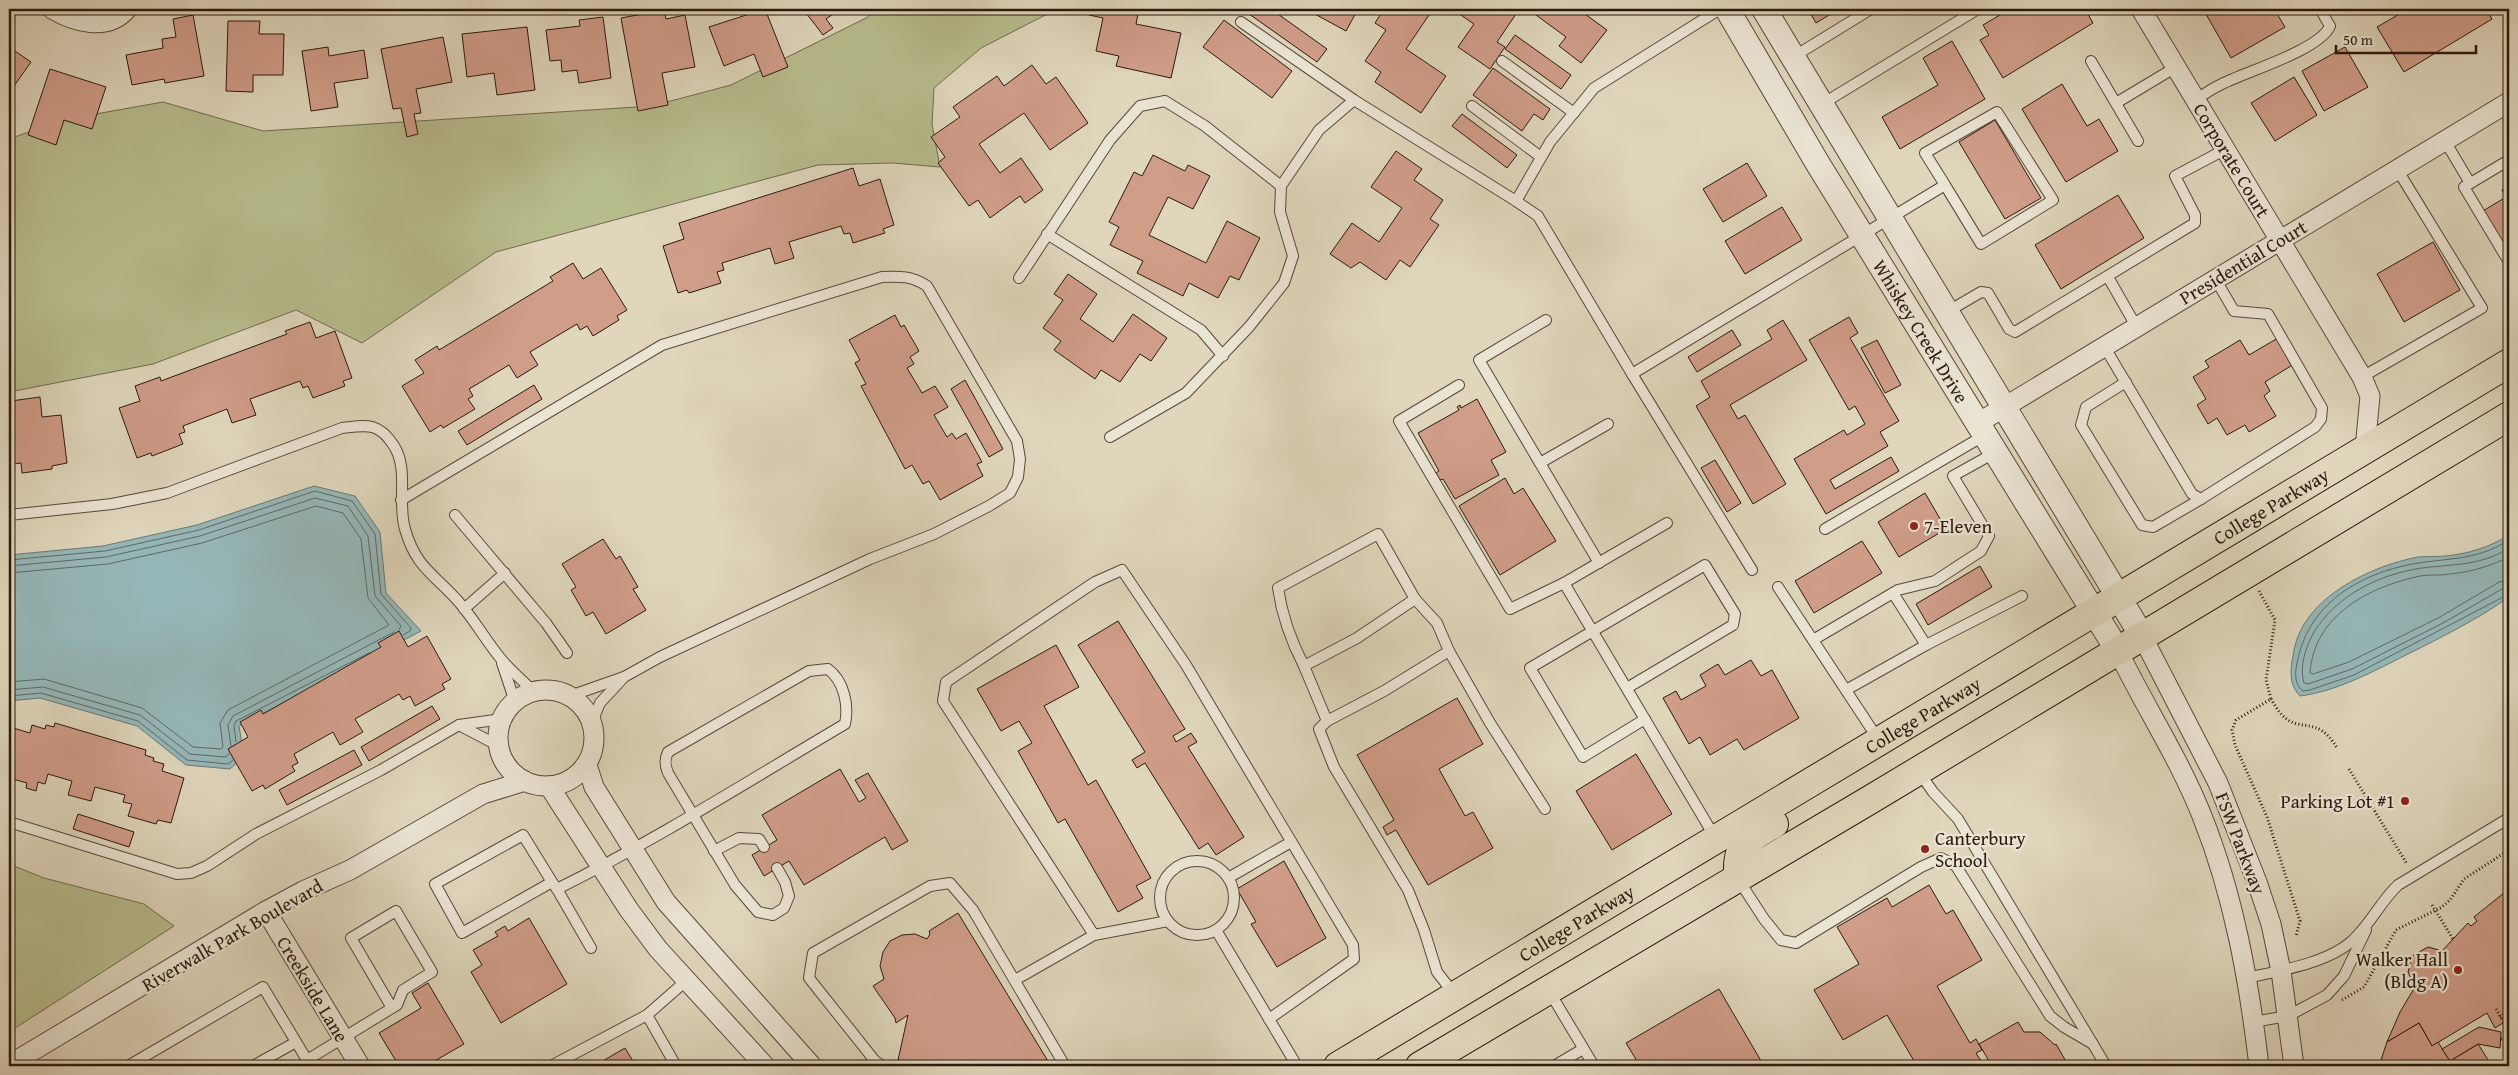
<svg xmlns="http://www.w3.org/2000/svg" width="2518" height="1075" font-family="'Gentium Book Plus',serif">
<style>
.green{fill:#b7bc8d;stroke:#716a4e}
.water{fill:#95b7b8;stroke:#6b7874}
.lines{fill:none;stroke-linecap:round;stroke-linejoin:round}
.shore{stroke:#606864;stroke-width:1}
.building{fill:#d09d89;stroke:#2b190f}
.service-casing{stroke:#58483a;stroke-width:12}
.minor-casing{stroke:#58483a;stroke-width:21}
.tertiary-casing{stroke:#58483a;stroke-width:26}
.primary-casing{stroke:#2b190f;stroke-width:30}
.path{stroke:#2b190f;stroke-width:3;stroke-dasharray:1 2.5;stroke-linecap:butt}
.service{stroke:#eae4d3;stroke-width:10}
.minor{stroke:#eae4d3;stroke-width:19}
.tertiary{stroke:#eae4d3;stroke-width:24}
.primary{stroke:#dfd6bc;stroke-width:28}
.poi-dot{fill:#8f2418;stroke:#eae4d3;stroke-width:2}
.labels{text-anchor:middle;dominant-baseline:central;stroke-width:4.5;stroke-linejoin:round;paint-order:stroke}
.street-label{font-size:19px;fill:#2b190f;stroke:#eae4d3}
.poi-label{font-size:19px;fill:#2b190f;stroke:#eae4d3;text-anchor:start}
</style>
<rect width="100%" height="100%" fill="#dfd6bc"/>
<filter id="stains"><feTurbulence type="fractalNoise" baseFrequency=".004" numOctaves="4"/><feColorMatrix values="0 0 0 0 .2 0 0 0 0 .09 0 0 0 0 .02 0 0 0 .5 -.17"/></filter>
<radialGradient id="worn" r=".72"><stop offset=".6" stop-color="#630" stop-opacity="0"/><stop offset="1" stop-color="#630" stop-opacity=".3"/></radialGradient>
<g class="green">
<path d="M878 9H1057L981 48 934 88 932 124 940 167 893 163 818 165 496 252 362 343 296 310 153 364 9 392V139L62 120 163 102 263 131 652 106 731 85 866 18Z"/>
<path d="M9 864 44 878 144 904 174 926 9 1032Z"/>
</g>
<g class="water">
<path d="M314 486 355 496 380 532 386 593 421 631 239 726 244 756 230 769 186 765 137 726 40 698 9 701V555L103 546 197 525Z"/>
<path d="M2509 535V597C2478 619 2442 637 2408 654 2374 671 2338 691 2300 696 2287 682 2291 668 2294 650 2304 597 2371 566 2418 557 2427 556 2436 557 2445 556 2468 554 2490 547 2509 535Z"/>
</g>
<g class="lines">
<g class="shore">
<path d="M2509 540C2474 563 2441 557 2403 566 2352 578 2307 608 2297 663 2295 673 2294 684 2303 691L2310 690 2354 675 2509 594"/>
<path d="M2509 548C2481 566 2453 564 2422 568 2379 574 2336 596 2314 632 2306 647 2299 666 2304 683L2308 684 2352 669 2443 623 2502 589 2509 587"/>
<path d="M2509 557C2490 566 2472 572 2450 574 2440 576 2430 574 2420 576 2369 587 2314 615 2310 673L2313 674 2349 662 2440 617 2499 582 2509 580"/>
<path d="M9 560 105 551 199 530 315 491 352 501 375 534 381 594 411 628 410 631 403 635"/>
<path d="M9 566 106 557 200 536 315 498 348 506 368 536 375 596 401 626 399 630"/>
<path d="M9 573 108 564 202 543 316 506 343 513 361 539 368 598 389 625 228 710 220 723 223 747 221 749 193 747 142 708 44 679 9 682"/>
<path d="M9 690 43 687 140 715 190 754 225 757 229 754"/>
<path d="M9 696 41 693 138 721 187 760 228 764 233 760"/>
<path d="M236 742 234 726 236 721 369 653"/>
<path d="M231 746 228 725 233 716 394 632"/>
</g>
</g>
<g class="building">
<path d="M765 9 788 67 763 77 754 54 724 66 709 27Z"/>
<path d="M803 9H840L826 19 833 28 823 35Z"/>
<path d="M1090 9H1139L1136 24 1181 33 1171 78 1116 66 1119 56 1096 51 1103 18 1089 15Z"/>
<path d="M1242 9H1271L1327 49 1317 62Z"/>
<path d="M1315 9H1358L1346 31 1313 13Z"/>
<path d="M1384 9H1433L1406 49 1446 76 1421 113 1375 82 1381 72 1365 61 1386 30 1375 23Z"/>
<path d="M1452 9H1507L1516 14 1497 42 1505 47 1490 69 1458 47 1474 24Z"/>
<path d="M1541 9H1578L1607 30 1581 63 1559 46 1566 37 1536 15Z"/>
<path d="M1808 9H1839L1816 23Z"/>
<path d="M2010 9H2027L2028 11 2032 9H2085L2093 23 2003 78 1980 40 1989 35 1983 25Z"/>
<path d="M2203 9H2274L2285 27 2231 58Z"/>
<path d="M2408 9H2486L2492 19 2404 72 2377 27Z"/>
<path d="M664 10 666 19 685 15 695 67 662 73 668 105 638 111 621 18Z"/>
<path d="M193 15 204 76 165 83 164 79 132 85 126 55 163 48 162 39 176 37 173 19Z"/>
<path d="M603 17 611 78 579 83 577 70 562 72 561 60 550 61 546 30 580 26 579 20Z"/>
<path d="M1224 20 1292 71 1272 98 1203 47Z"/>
<path d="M228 21H260L259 34H284L283 75H253V92L226 91Z"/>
<path d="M527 27 535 90 497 95 494 73 467 77 462 34Z"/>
<path d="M1515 35 1571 75 1561 89 1505 49Z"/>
<path d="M443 37 452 82 416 89 421 113 414 114 418 134 407 137 401 108 393 109 381 49Z"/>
<path d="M1952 41 1985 99 1900 149 1882 117 1938 85 1923 58Z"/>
<path d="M9 47 31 62 9 93Z"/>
<path d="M328 47 329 56 364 50 368 78 334 83 338 107 311 111 302 51Z"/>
<path d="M2345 47 2368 87 2324 111 2302 71Z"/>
<path d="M1032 65 1046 84 1056 77 1088 123 1050 150 1024 113 979 144 1000 173 1021 158 1043 190 1025 203 1020 196 990 218 978 200 969 206 938 163 945 157 931 137 960 117 953 107 997 76 1004 86Z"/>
<path d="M1493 68 1550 109 1543 120 1534 114 1522 131 1473 95Z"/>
<path d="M50 69 106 87 92 129 64 120 56 145 28 135Z"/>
<path d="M2294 77 2317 115 2275 141 2251 103Z"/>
<path d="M2062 84 2087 126 2099 119 2118 151 2066 182 2022 109Z"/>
<path d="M1462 114 1517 155 1507 168 1452 126Z"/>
<path d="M1995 120 2041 198 2005 219 1959 142Z"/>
<path d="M1396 151 1422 169 1414 180 1443 200 1430 219 1439 225 1410 267 1400 260 1386 280 1360 262 1351 268 1330 254 1352 223 1379 242 1402 208 1371 187Z"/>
<path d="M1153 155 1185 171 1188 165 1210 176 1193 209 1168 197 1149 235 1206 263 1227 221 1260 238 1239 280 1230 276 1218 298 1189 283 1183 296 1137 273 1143 261 1110 245 1119 227 1109 222 1134 172 1142 176Z"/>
<path d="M1747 163 1767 196 1723 222 1703 189Z"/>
<path d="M853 168 859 186 880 179 894 225 883 229 885 233 853 243 850 233 844 234 841 226 789 242 794 258 775 264 770 248 722 263 724 270 717 272 721 283 689 293 687 290 678 293 663 246 684 239 679 223Z"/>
<path d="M2509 185V255L2483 211 2506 197 2502 190Z"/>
<path d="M2118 195 2144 238 2061 289 2035 245Z"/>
<path d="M1782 207 1802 240 1745 274 1725 241Z"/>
<path d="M2433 242 2460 290 2404 322 2377 274Z"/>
<path d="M573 263 583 279 601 268 627 310 617 316 619 320 593 336 587 326 580 330 577 324 530 352 538 365 517 378 509 365 469 389 473 396 468 399 475 409 443 428 441 425 430 432 402 386 424 373 415 360 437 346 439 350 553 281 550 277Z"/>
<path d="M1068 274 1097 294 1080 319 1113 342 1133 314 1167 338 1151 361 1140 354 1120 382 1101 370 1095 379 1054 350 1061 341 1043 328 1063 300 1054 294Z"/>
<path d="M895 315 901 327 904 325 919 351 910 357 914 364 907 368 922 393 935 386 948 407 934 415 947 437 952 433 956 439 966 433 982 462 977 464 983 476 940 500 929 481 923 484 912 465 905 469 861 386 866 384 855 363 860 360 849 340Z"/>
<path d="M1849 317 1858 333 1850 338 1899 421 1880 432 1888 446 1830 480 1835 489 1891 457 1899 471 1826 514 1794 459 1844 430 1847 435 1865 424 1855 406 1849 410 1809 340Z"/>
<path d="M1783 320 1807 360 1730 405 1738 419 1745 415 1786 484 1753 504 1696 406 1710 397 1701 381 1772 339 1767 330Z"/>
<path d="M310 322 316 338 335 331 352 378 343 381 345 386 313 398 308 386 303 388 300 381 250 399 256 415 232 423 227 409 183 426 185 432 179 434 183 444 152 456 151 453 137 458 119 408 140 401 135 386 160 377 161 381 287 334 285 331Z"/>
<path d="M1732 330 1741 345 1697 372 1688 357Z"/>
<path d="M2278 338 2294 364 2265 382 2270 391 2264 396 2276 416 2249 432 2245 425 2227 435 2217 418 2208 424 2197 405 2206 399 2193 377 2209 367 2205 361 2240 340 2249 355Z"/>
<path d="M1877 340 1901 385 1885 393 1861 348Z"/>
<path d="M965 380 1003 449 989 457 951 389Z"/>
<path d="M534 385 542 399 467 445 458 431Z"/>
<path d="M40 397 42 417 61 415 67 463 52 466V469L22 473 21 463 14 464 13 456 9 457V407L11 406V401Z"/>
<path d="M1477 399 1506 452 1491 460 1499 475 1455 499 1443 479 1440 480 1436 473 1439 471 1418 433 1459 410 1457 407 1460 405 1461 408Z"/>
<path d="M1715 460 1741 503 1727 512 1701 468Z"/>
<path d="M1505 478 1514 494 1523 488 1556 541 1500 575 1459 506Z"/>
<path d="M1925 493 1946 529 1899 557 1878 522Z"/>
<path d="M603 539 616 559 620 556 638 587 633 589 646 610 606 634 593 612 586 616 571 590 576 587 562 564Z"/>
<path d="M1862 541 1882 573 1814 613 1795 581Z"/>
<path d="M1980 566 1992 587 1928 625 1916 604Z"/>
<path d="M1118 621 1185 729 1173 736 1176 742 1191 733 1197 742 1188 747 1244 837 1216 855 1208 843 1199 849 1145 763 1137 768 1132 760 1145 752 1078 645Z"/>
<path d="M399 631 408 647 427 636 451 679 442 684 445 689 415 706 410 696 403 700 399 694 355 719 363 732 340 745 333 732 294 754 298 763 292 766 295 771 265 789 263 785 252 791 228 749 248 737 240 722 261 710 263 714 381 647 378 643Z"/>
<path d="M1056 645 1079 687 1044 706 1088 785 1096 780 1151 878 1136 886 1143 898 1118 912 1065 819 1058 823 1018 751 1032 743 1019 721 1001 731 977 689Z"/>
<path d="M1751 660 1761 676 1772 670 1799 718 1744 750 1737 739 1710 755 1700 737 1689 744 1663 698 1676 691 1681 700 1706 686 1700 675 1718 664 1725 675Z"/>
<path d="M1457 698 1483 744 1439 769 1465 816 1473 812 1493 848 1428 885 1396 830 1387 835 1383 827 1394 820 1357 755Z"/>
<path d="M432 706 440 719 369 761 361 747Z"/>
<path d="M55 723 146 750 145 755 154 758 153 761 164 764 162 771 184 778 171 823 158 820 156 824 128 816 132 804 123 802 125 795 95 787 91 801 68 795 72 781 48 774 45 784 38 782 36 791 26 788 27 783 9 778 10 727 30 733 32 725 45 729 46 725 54 727Z"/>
<path d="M354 750 362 765 287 805 279 790Z"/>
<path d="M1636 754 1672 814 1612 850 1576 791Z"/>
<path d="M840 769 859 802 866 798 855 780 868 773 908 841 892 850 885 837 804 885 789 861 764 876 752 855 777 840 762 815Z"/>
<path d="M78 814 134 832 129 847 73 829Z"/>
<path d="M1284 861 1326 938 1277 967 1251 924 1256 922 1237 889Z"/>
<path d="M1929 885 1946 914 1953 910 1982 960 1937 986 1970 1043 1976 1039 1982 1050 1976 1053 1984 1066H1917L1887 1015 1843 1040 1814 990 1859 964 1837 927 1887 898 1892 907Z"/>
<path d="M2509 889V1019L2495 1028 2487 1013 2432 1046 2419 1023 2387 1042 2400 1012 2415 987 2408 972 2412 956 2428 947 2442 951 2468 923 2471 926 2477 921 2474 917Z"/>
<path d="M958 913 995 974 1051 1066H925L898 1060 908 1015 896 1023 895 1018 873 986 884 979 880 966 883 952 890 941 902 935 915 934 927 939 930 934 929 931Z"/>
<path d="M529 918 567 984 501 1023 471 972 482 965 473 950 498 936 495 932 505 926 508 931Z"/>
<path d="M428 983 464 1044 426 1066H399L379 1033 421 1008 412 993Z"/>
<path d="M1719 989 1764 1066H1640L1626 1043Z"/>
<path d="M2018 1022 2024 1032H2040L2055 1045 2056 1044 2068 1065 1992 1066 1979 1044Z"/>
<path d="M2419 1023 2432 1046 2438 1042 2450 1061 2478 1044 2492 1066H2379L2387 1042Z"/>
<path d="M2479 1027 2501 1032 2500 1048 2478 1044 2450 1061 2442 1049Z"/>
<path d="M625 1048 636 1066H594Z"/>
</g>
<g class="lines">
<defs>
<g id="service">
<path d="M1241 22 1354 100"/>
<path d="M1793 57 1871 9"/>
<path d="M1502 61 1574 113"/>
<path d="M2091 61 2138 141"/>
<path d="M2196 100C2204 94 2213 88 2222 84 2245 72 2320 50 2330 26L2320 9"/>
<path d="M2116 103 2176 67"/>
<path d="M1822 104 1978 9"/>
<path d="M1472 106 1541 157"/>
<path d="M2445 141 2470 183"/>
<path d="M2509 160 2464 187 2509 262"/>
<path d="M1516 201 1538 216 1632 374 1945 185 1981 244 2053 200 1997 112 1925 153 1945 185"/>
<path d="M1047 234 1201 330 1223 356"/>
<path d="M2108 277 2136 326"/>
<path d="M1019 278 1110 140 1140 106 1165 101 1205 126 1281 186"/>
<path d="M1947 312 1981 292 1988 293 2009 329 2015 332 2195 223V215L2175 176 2226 149"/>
<path d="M1546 320 1479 360 1599 563"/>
<path d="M2104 346 2192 494 2201 499 2315 427 2321 419 2322 408 2268 314 2234 311 2216 280"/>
<path d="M1632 374 1752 570"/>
<path d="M2362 377 2482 308 2397 169"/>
<path d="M2126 382 2086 407 2081 425 2142 525 2153 527 2201 499"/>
<path d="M1459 385 1399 421 1510 609 1564 583 1716 839"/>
<path d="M1110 437 1186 393 1249 327 1284 283 1293 256 1280 212 1281 186 1319 130 1354 100 1516 201 1550 142 1594 88 1720 9"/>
<path d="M1540 463 1608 424"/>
<path d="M401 500 662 345 882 277C900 276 912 276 927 286L1017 441 1020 459 1018 477 1010 493 989 506 934 534 870 559 660 657 624 677 570 696"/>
<path d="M9 515 112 504 167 493 342 428C367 425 379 422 394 446 409 469 397 503 405 529 416 568 434 574 458 601 474 619 486 641 501 659 511 671 523 681 534 692"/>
<path d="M455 515 546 623 567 653"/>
<path d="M1825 529 1985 435"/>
<path d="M1564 583 1667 523"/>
<path d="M1778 587 1878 739"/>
<path d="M1893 593 1926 645 2022 596"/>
<path d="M464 609 505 573"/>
<path d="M1813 640 1898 590 1935 581 1981 551 1989 536 1953 476 1996 452"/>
<path d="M1449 651 1490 723 1545 809"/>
<path d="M502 663 515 702"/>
<path d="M1304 666C1291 641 1282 616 1278 588L1378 534 1415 599"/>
<path d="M1627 688 1733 625 1735 614 1705 565 1530 668 1583 757 1645 719"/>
<path d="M1846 690 1926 645"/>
<path d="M1327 721 1304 666 1357 638 1415 599 1437 623 1449 651 1384 691 1327 721 1319 729 1334 767 1408 890 1424 930 1437 972 1455 995"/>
<path d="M592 722 600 703 624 677"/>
<path d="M459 725 499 746"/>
<path d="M1919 772 1933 792 1958 819 2106 1066"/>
<path d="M9 822 177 874 191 873 207 866 256 834 381 770 459 725 502 719"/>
<path d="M714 851 739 838 759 839 764 847"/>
<circle cx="1197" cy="898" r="37"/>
<path d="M1228 878 1291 842"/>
<path d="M1738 879 1764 919 1781 940 1796 943 1921 867 1941 858 1956 866 2050 1016 2064 1027 2093 1044"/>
<path d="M552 882 462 933 435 884 523 835 552 882 557 889"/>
<path d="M1168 921 1094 935 943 701 946 682 1095 582 1122 570 1186 665 1353 945 1354 959 1269 1019"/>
<path d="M1216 930 1297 1066"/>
<path d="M591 948 557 889C656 840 750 780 845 724 849 705 844 681 828 669L809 671 668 752C664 760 665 766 668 773L735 885 758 912 773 915 784 908 789 896 785 882 777 868"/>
<path d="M2246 978C2279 971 2330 963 2354 939 2371 923 2381 901 2398 885L2509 818"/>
<path d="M1015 980 1094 935"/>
<path d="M1549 991 1594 1066"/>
<path d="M2253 1022 2288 1016 2327 995 2344 976 2366 930"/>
<path d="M128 1066 263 987 307 1060 392 1008 397 1005 403 990 432 972 396 911 351 938 392 1008"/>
<path d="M253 1066 296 1042"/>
<path d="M551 1066 647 1015"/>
<path d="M676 1066 647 1015 687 980"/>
<path d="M883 1066 875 1061 809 978 813 953 930 886 950 883 973 910 1065 1066"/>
<path d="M1554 1066 1583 1049"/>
</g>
<g id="minor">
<path d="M52 9C74 22 107 32 127 9"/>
<path d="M2141 9 2362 377 2370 396 2365 449"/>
<path d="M1978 423 2509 102"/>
<path d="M2142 636 2218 783 2257 882 2271 924 2281 971 2294 1066"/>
<path d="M2118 651C2145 707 2179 758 2202 816 2234 896 2249 981 2259 1066"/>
<circle cx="546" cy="738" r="48"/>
<path d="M587 765 594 787 666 902 812 1066"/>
<path d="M549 786 629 910 658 949 765 1066"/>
<path d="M266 911 360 1066"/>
<path d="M9 1065 266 911 303 891 350 870 483 794 525 781"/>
</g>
<g id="tertiary">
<path id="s1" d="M1727 9 1818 164 2118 651"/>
<path d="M1764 9 2142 636"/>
</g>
<g id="primary">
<path d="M1738 878C1736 843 1746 840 1774 824"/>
<path id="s2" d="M1338 1066 2509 363"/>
<path d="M1420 1066 1868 801 2509 416"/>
</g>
</defs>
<use href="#service" class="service-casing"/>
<use href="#minor" class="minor-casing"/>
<use href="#tertiary" class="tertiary-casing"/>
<use href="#primary" class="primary-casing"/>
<g class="path">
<path d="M2259 591 2275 620 2266 680 2271 699 2236 720 2232 730 2235 745 2267 817 2300 921 2296 936"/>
<path d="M2271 699C2274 704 2278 711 2282 715 2300 734 2317 714 2337 748"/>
<path d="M2349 769 2407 864"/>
<path d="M2432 905 2453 939"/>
<path d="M2342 1000 2364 987 2396 930 2442 907 2450 900 2464 879 2509 850"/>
<path d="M2496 1009 2509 1031"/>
<path d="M2500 1017 2509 1011"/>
<path d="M2501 1039 2509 1041"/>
</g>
<use href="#service" class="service"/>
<use href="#minor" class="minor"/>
<use href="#tertiary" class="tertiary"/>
<use href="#primary" class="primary"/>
</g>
<g class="poi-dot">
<circle cx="1914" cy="526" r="5"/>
<circle cx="2405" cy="801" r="5"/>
<circle cx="1925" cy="849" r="5"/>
<circle cx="2458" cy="970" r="5"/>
</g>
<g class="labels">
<g class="street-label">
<text transform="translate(2232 160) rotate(59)">Corporate Court</text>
<text transform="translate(2243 262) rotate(-31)">Presidential Court</text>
<text stroke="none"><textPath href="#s1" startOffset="376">Whiskey Creek Drive</textPath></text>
<text stroke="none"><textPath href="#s2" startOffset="1088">College Parkway</textPath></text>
<text stroke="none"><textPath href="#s2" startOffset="682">College Parkway</textPath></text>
<text transform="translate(2241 843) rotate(69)">FSW Parkway</text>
<text stroke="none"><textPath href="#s2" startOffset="278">College Parkway</textPath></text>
<text transform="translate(232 935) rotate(-30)">Riverwalk Park Boulevard</text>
<text transform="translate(313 989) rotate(59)">Creekside Lane</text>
</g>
<g class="poi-label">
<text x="1924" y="526">7-Eleven</text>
<text x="2395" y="801" text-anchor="end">Parking Lot #1</text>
<text x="1935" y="838">Canterbury<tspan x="1935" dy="22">School</tspan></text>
<text x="2448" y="959" text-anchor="end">Walker Hall<tspan x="2448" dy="22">(Bldg A)</tspan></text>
</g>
</g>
<rect width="2518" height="1075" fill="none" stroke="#dfd6bc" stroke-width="30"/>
<rect x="10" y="10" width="2498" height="1055" fill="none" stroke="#2b190f" stroke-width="2.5"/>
<rect x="15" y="15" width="2488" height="1045" fill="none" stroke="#2b190f"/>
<path d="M2336 45v8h140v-8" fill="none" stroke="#2b190f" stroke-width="2.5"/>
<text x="2343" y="45" font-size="15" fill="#2b190f" stroke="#eae4d3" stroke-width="4" paint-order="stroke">50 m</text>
<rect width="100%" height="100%" filter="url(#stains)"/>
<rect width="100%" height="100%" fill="url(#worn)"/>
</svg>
